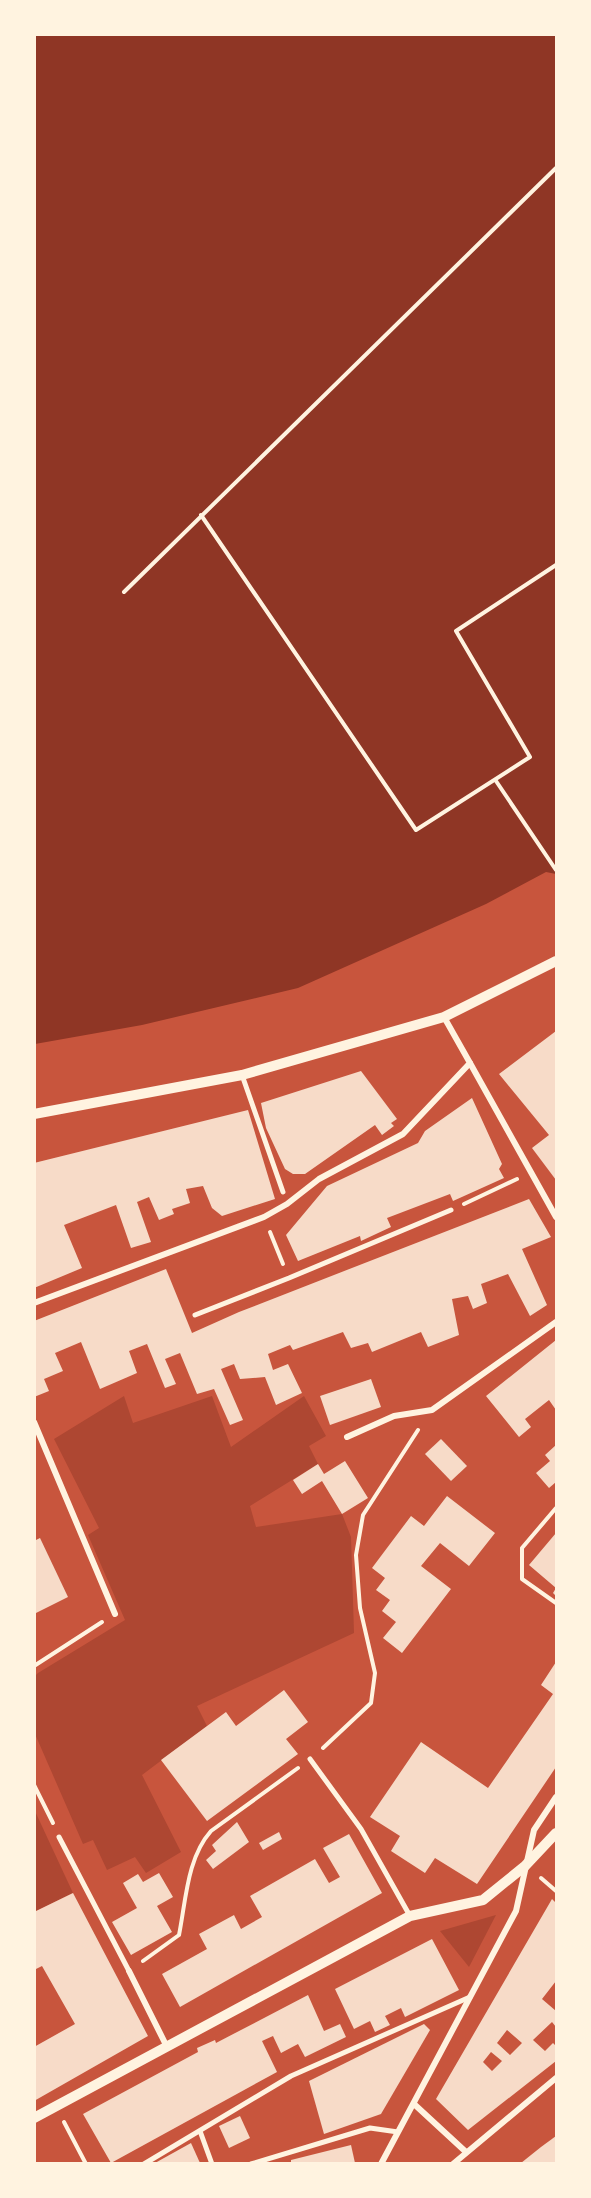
<svg xmlns="http://www.w3.org/2000/svg" width="591" height="2198" font-family="'IBM Plex Sans',sans-serif">
<style>
.green{fill:#ae4732}
.water{fill:#8f3625}
.building{fill:#f7dbc8;fill-rule:evenodd}
.lines{fill:none;stroke-linecap:round;stroke-linejoin:round}
.path{stroke:#fff3e0;stroke-width:4}
.pedestrian{stroke:#fff3e0;stroke-width:5}
.minor{stroke:#fff3e0;stroke-width:6}
.tertiary{stroke:#fff3e0;stroke-width:10}
</style>
<rect width="100%" height="100%" fill="#c8553d"/>
<g class="green">
<path d="M124 1396 133 1423 212 1396 231 1447 304 1396 326 1436 309 1446 318 1464 250 1506 256 1527 342 1514 351 1537 354 1633 197 1706 207 1726 142 1775 181 1852 146 1873 135 1857 107 1870 93 1840 83 1844 35 1734 34 1677 38 1673 125 1620 88 1535 99 1528 54 1439Z"/>
<path d="M34 1809 73 1893 34 1912Z"/>
<path d="M496 1915 469 1967 440 1931Z"/>
</g>
<path class="water" d="M35 35H556V874L546 872 486 904 298 988 142 1025 35 1044Z"/>
<g class="building">
<path d="M556 1031V1180L532 1148 549 1135 499 1074Z"/>
<path d="M361 1071 397 1119 391 1123 394 1126 382 1135 375 1125 305 1174H293L285 1169 266 1128 261 1103Z"/>
<path d="M472 1098 502 1164 499 1169 504 1178 453 1201 450 1194 387 1218 391 1227 361 1241 360 1236 298 1261 286 1235 327 1186 418 1143 425 1131Z"/>
<path d="M248 1110 275 1199 222 1216 212 1208 203 1186 186 1189 190 1203 172 1209 174 1214 159 1220 149 1197 137 1202 151 1242 131 1248 116 1205 64 1225 82 1268 34 1288V1163Z"/>
<path d="M529 1199 551 1237 522 1249 547 1305 530 1316 508 1274 481 1284 487 1303 473 1309 468 1296 452 1299 459 1335 428 1347 421 1332 372 1352 368 1343 351 1348 343 1332 293 1350 290 1345 268 1354 273 1370 288 1364 302 1393 276 1405 265 1377 240 1379 234 1364 221 1369 243 1420 230 1425 214 1389 197 1394 180 1353 165 1359 176 1384 165 1388 147 1344 129 1351 137 1373 100 1389 81 1342 55 1353 63 1371 44 1379 49 1391 34 1397V1321L166 1269 192 1333 239 1312Z"/>
<path d="M556 1340V1410L549 1400 525 1419 531 1427 519 1437 486 1396Z"/>
<path d="M371 1379 381 1407 330 1425 320 1396Z"/>
<path d="M441 1439 467 1466 451 1481 425 1454Z"/>
<path d="M556 1445V1482L549 1488 536 1473 550 1461 545 1455Z"/>
<path d="M345 1461 368 1498 342 1514 322 1481 302 1494 293 1480 318 1464 324 1474Z"/>
<path d="M447 1496 495 1533 469 1566 440 1543 421 1566 451 1589 402 1653 383 1638 396 1622 382 1611 390 1600 376 1590 385 1578 372 1568 411 1516 424 1526Z"/>
<path d="M556 1533V1596L553 1593 556 1588 529 1565Z"/>
<path d="M40 1538 68 1597 34 1614V1541Z"/>
<path d="M556 1662V1767L477 1884 435 1858 425 1873 391 1851 400 1836 370 1817 421 1742 488 1788 553 1694 541 1685Z"/>
<path d="M284 1690 308 1722 286 1739 298 1754 207 1821 161 1760 226 1712 236 1726Z"/>
<path d="M237 1822 249 1842 213 1869 206 1860 216 1851 212 1845Z"/>
<path d="M279 1832 282 1839 263 1850 259 1843Z"/>
<path d="M349 1834 382 1893 180 2007 162 1974 207 1949 199 1934 234 1915 241 1929 262 1917 250 1896 315 1859 329 1883 340 1877 323 1848Z"/>
<path d="M159 1873 173 1897 157 1906 172 1932 131 1955 112 1922 137 1908 123 1883 138 1874 143 1882Z"/>
<path d="M73 1893 148 2036 34 2101V2047L75 2024 42 1966 34 1970V1912Z"/>
<path d="M552 1899 556 1903V1981L542 1999 556 2011V2027L552 2022 533 2040 545 2051 553 2043 556 2046V2061L468 2130 436 2099ZM507 2030 522 2043 510 2055 497 2043ZM491 2052 502 2061 492 2071 483 2062Z"/>
<path d="M432 1939 459 1990 405 2017 401 2008 385 2016 390 2025 375 2032 370 2021 354 2029 335 1989Z"/>
<path d="M308 1995 324 2031 340 2024 346 2037 305 2057 298 2044 281 2053 273 2036 262 2041 277 2072 111 2163 83 2114 198 2052 197 2048 215 2040 216 2043Z"/>
<path d="M424 2024 430 2030 381 2114 324 2134 309 2081Z"/>
<path d="M240 2116 250 2138 229 2148 219 2126Z"/>
<path d="M556 2136V2163H521L541 2147Z"/>
<path d="M191 2143 200 2163H155Z"/>
<path d="M351 2145 355 2163H291V2160Z"/>
</g>
<g class="lines">
<g class="path">
<path d="M201 515 416 830 530 757 456 631 556 565"/>
<path d="M124 592 556 168"/>
<path d="M496 781 556 870"/>
<path d="M464 1204 517 1179"/>
<path d="M270 1232 283 1264"/>
<path d="M556 1508 522 1548V1579L556 1603"/>
<path d="M34 1666 102 1622"/>
<path d="M323 1748 371 1703 375 1673 360 1608 356 1555 363 1515 418 1430"/>
<path d="M34 1785 53 1823"/>
<path d="M541 1878 556 1891"/>
<path d="M143 1961 179 1935C186 1900 187 1858 211 1831L298 1768"/>
<path d="M64 2122 86 2164"/>
</g>
<g class="pedestrian">
<path d="M242 1075 283 1192"/>
<path d="M195 1315 289 1278 451 1210"/>
<path d="M310 1759 361 1829 410 1916"/>
<path d="M59 1837 129 1971"/>
<path d="M200 2131 212 2164"/>
<path d="M144 2164 291 2076 470 1997"/>
<path d="M251 2164 370 2128 398 2132"/>
</g>
<g class="minor">
<path d="M470 1063 556 1217"/>
<path d="M34 1303 264 1217 287 1204 319 1179 403 1134 470 1063 444 1017"/>
<path d="M34 1422 115 1614"/>
<path d="M347 1437 394 1416 432 1410 556 1322"/>
<path d="M129 1971 167 2047"/>
<path d="M414 2104 466 2152"/>
<path d="M381 2164 516 1911 534 1830 556 1797"/>
<path d="M453 2164 556 2078"/>
</g>
<g class="tertiary">
<path d="M34 1114 242 1075 444 1017 556 961"/>
<path d="M34 2118 410 1916 483 1900 525 1866 556 1833"/>
</g>
</g>
<rect width="591" height="2198" fill="none" stroke="#fff3e0" stroke-width="72"/>
</svg>
